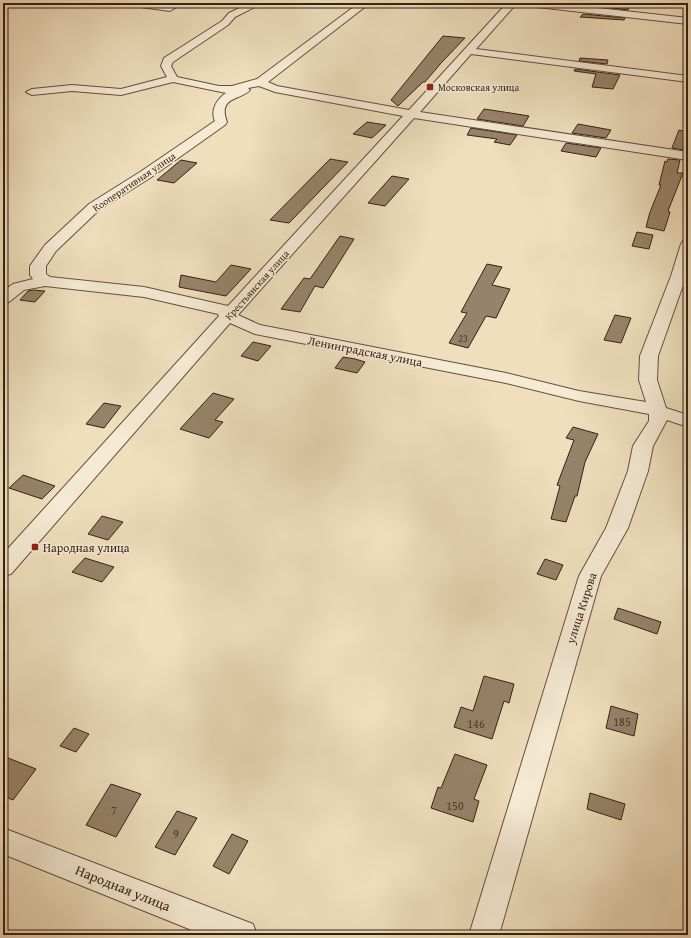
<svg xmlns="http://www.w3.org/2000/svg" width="691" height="938" font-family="'Gentium Book Plus',serif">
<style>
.building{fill:#97836b;stroke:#371f13}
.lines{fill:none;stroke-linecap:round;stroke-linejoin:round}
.minor-casing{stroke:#654f3e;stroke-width:2}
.minor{fill:#f5ead4;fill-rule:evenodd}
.poi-dot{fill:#8f2418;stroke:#f5ead4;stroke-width:1.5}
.labels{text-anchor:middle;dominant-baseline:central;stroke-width:3;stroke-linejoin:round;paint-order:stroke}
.far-poi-label{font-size:10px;fill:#371f13;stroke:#f5ead4;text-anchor:start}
.far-street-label{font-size:10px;fill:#371f13;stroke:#f5ead4}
.number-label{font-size:10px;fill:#4f3829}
.street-label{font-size:12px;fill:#371f13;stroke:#f5ead4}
.poi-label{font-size:12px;fill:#371f13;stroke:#f5ead4;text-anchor:start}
.near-number-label{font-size:12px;fill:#4f3829}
.near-street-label{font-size:14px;fill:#371f13;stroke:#f5ead4}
</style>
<rect width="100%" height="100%" fill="#efdfbd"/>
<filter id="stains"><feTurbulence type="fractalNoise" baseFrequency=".005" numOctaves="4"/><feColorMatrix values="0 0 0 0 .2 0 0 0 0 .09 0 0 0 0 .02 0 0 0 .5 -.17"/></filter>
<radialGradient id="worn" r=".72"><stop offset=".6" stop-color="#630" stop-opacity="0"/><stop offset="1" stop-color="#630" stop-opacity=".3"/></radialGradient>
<g class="building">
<path d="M590 3H610L629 5 628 10 588 5Z"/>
<path d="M583 14 625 18 624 20 580 17Z"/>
<path d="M443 36 465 38 442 62 425 82H423L398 106 391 100Z"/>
<path d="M580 58 608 60 607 64 579 61Z"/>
<path d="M575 69 620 75 613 89 592 87 596 74 574 71Z"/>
<path d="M484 109 517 114 529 116 523 126 477 119Z"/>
<path d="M367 122 386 125 372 138 353 134Z"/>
<path d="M578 124 611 130 606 138 572 133Z"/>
<path d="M471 128 517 135 510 145 494 142 497 139 467 135Z"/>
<path d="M679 130 687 132 683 150 672 148Z"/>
<path d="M566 143 601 148 596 157 561 151Z"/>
<path d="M330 159 348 162 289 223 270 220Z"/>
<path d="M668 159 680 160 677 173H683L668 211 670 212 667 222 664 231 646 227 650 212 661 185H659L665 161 667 162Z"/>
<path d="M181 160 197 163 174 183 157 180Z"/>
<path d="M392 176 409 179 385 206 368 203Z"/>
<path d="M637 232 653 235 649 249 632 246Z"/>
<path d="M340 236 354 239 323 288 315 286 300 312 281 309 304 278 310 279Z"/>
<path d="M487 264 502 267 492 285 510 289 496 318 486 316 468 348 449 343 467 313 461 312Z"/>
<path d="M231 265 251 269 226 296 179 287 181 275 216 282Z"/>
<path d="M33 290 45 291 35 302 20 300 28 291Z"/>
<path d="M615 315 631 318 621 343 604 340Z"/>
<path d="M253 342 271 346 258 361 241 356Z"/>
<path d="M343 357 355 359 365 362 357 373 335 368Z"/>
<path d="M213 393 234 399 215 420 223 422 209 438 180 429Z"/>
<path d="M104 403 121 406 104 428 86 424Z"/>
<path d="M573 427 598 434 585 462 577 496H575L566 522 551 519 560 486 557 485 574 440 566 438Z"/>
<path d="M23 475 55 486 42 499 9 488Z"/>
<path d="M102 516 123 522 108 540 88 534Z"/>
<path d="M85 558 114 567 102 582 72 572Z"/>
<path d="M545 559 563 565 556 580 537 574Z"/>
<path d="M618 608 661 622 657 634 614 619Z"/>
<path d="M484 676 514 684 509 703 504 701 492 739 454 727 461 707 473 711Z"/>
<path d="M611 706 638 714 634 736 606 728Z"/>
<path d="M74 728 89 734 76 752 60 746Z"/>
<path d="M455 754 487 765 474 799 479 801 473 822 431 808 438 787 441 788Z"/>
<path d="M3 756 36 769 13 800 3 796Z"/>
<path d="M111 784 141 794 116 837 86 825Z"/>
<path d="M590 793 625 804 621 820 587 809Z"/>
<path d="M177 811 197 818 175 855 155 847Z"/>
<path d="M232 834 248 841 229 874 213 866Z"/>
</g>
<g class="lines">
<defs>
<g id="minor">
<path d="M128 3C139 3 167 1 175 8L170 11 133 6Z"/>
<path d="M250 3H263L235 17 228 25 173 62 171 66 177 77 219 86H232L257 79 359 3H370L268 82 277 86 409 110 507 3H517L476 49 688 76V82L471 54 420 112 688 152V160L414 118 238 315 260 325 506 373 579 391 646 402 639 380 640 356 671 276 681 244 683 241 688 240V271L658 356 657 380 666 408 688 415V427L667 420 653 446 648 471 628 528 601 576 499 935H469L579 576 606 528 628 471 633 446 649 421V414L579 401 506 383 255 334 230 323 11 574 3 576V554L219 316 218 314 144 297 45 286 24 290 9 302 3 304V291L13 284 33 279 30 275V266L45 245 89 204 140 172 215 121C210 110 217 99 226 93L173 82 121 95 72 91 32 95 26 92 32 89 72 85 121 89 167 77 161 66 164 58 222 21 229 13ZM259 86 275 92 403 116 228 306 144 287 50 277 46 274V266L56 251 99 210 150 178 225 125 227 122C217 96 242 100 250 90L248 88Z"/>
<path d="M523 3H553L688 18V24L528 6Z"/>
<path d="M3 828 253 924 257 935H204L3 854Z"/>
</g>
</defs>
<use href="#minor" class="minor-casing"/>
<use href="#minor" class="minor"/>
</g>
<g class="poi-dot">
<rect x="426" y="83" width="8" height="8" rx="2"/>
<rect x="31" y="543" width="8" height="8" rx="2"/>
</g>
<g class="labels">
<g class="far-poi-label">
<text x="438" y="87">Московская улица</text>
</g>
<g class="far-street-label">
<text transform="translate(134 182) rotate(-34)">Кооперативная улица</text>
<text transform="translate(257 285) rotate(-48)">Крестьянская улица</text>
</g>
<g class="number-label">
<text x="463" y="338">23</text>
</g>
<g class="street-label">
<text transform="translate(365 351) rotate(11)">Ленинградская улица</text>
<text transform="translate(581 608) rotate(-72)">улица Кирова</text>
</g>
<g class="poi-label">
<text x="43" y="547">Народная улица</text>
</g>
<g class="near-number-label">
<text x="622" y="721">185</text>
<text x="476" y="723">146</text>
<text x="455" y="805">150</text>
<text x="114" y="810">7</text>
<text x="176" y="833">9</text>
</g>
<g class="near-street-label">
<text transform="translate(123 888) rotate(22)">Народная улица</text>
</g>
</g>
<rect width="691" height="938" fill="none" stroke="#efdfbd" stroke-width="16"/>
<rect x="4" y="4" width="683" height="930" fill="none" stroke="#371f13" stroke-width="2"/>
<rect x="8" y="8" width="675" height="922" fill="none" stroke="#371f13"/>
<rect width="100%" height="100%" filter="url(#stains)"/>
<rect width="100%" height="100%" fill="url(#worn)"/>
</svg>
